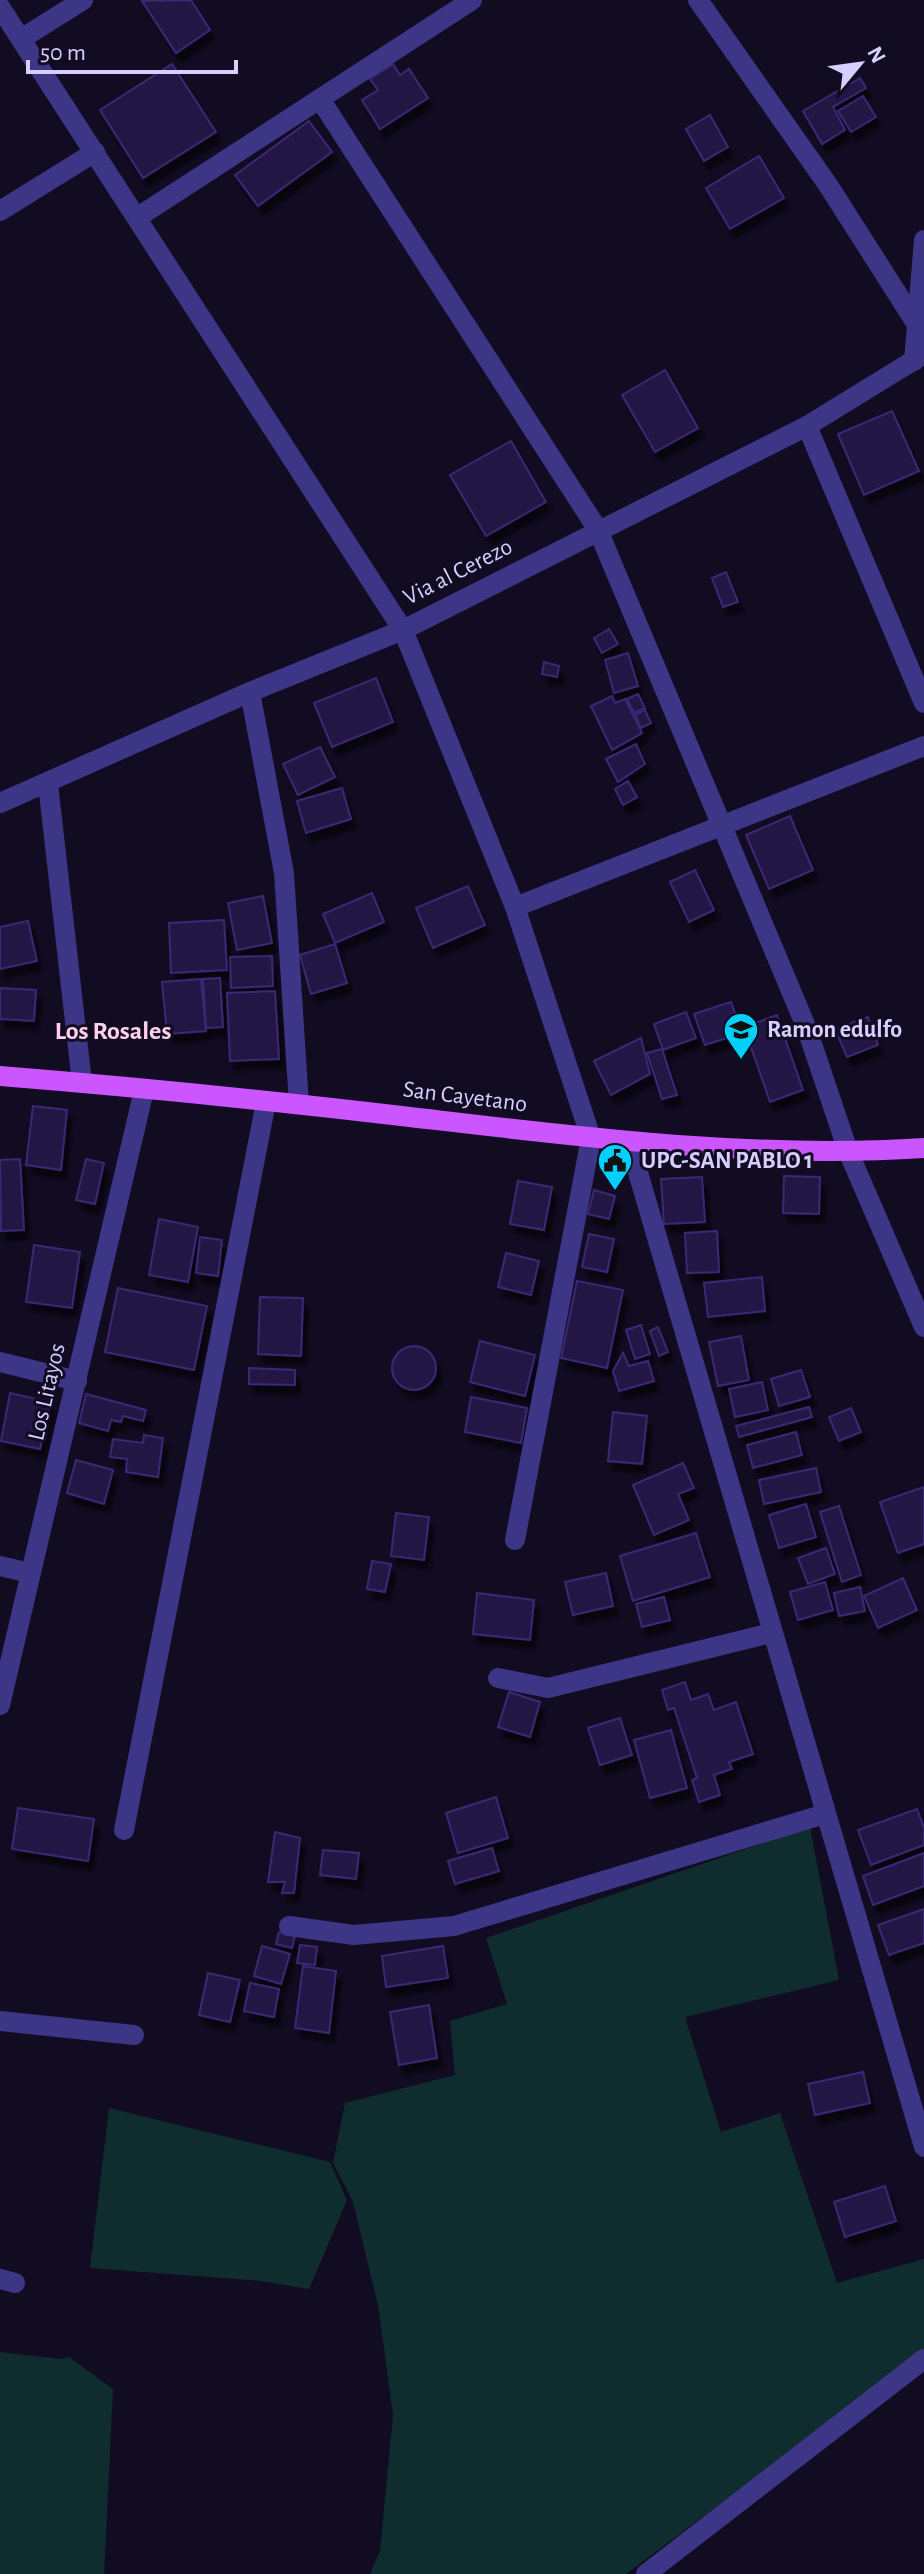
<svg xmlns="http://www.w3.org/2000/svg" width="924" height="2574" font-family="'Alegreya Sans',sans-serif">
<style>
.green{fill:#0f2d2e}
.building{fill:#241745;stroke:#3c2873;stroke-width:2;filter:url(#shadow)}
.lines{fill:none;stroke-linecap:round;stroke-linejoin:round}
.minor{stroke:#3d3585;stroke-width:20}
.major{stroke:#cb56ff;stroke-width:20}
.labels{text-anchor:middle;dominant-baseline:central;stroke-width:6;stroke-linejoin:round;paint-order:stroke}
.street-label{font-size:24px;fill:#d7cfff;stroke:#120c23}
.poi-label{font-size:24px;font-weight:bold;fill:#d7cfff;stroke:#120c23;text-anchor:start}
.neighbourhood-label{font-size:26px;font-weight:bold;fill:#ffd1eb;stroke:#120c23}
</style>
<defs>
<filter id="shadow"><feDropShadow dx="5" dy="9" stdDeviation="2" flood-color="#0009"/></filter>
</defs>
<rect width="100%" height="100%" fill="#120c23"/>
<g class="green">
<path d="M810 1827 839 1980 685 2017 721 2132 780 2113 837 2283 924 2259V2352L626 2574H370L380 2551 393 2415 378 2305 353 2202 333 2163 345 2103 455 2075 450 2021 507 2004 486 1938Z"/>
<path d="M109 2108 330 2162 347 2200 309 2289 261 2281 90 2268Z"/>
<path d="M0 2352 60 2359 69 2357 113 2389 104 2574H0Z"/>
</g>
<g class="building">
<path d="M191 0 210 30 176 53 142 1Z"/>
<path d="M172 64 216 132 143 178 100 110Z"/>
<path d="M393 64 400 75 409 69 428 98 380 129 362 100 378 90 370 79Z"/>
<path d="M860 78 866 88 833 107 845 130 822 144 803 111Z"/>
<path d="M863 96 876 117 851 132 838 111Z"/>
<path d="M710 115 728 147 704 161 686 129Z"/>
<path d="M309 121 332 152 258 206 235 175Z"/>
<path d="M759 156 784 198 730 229 706 188Z"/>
<path d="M665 370 698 428 655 452 622 395Z"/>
<path d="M892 411 919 471 864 495 838 434Z"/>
<path d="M511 441 546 502 486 536 450 475Z"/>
<path d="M726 572 738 602 723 607 712 578Z"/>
<path d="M609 629 618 644 602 653 594 638Z"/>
<path d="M628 653 638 686 614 693 605 660Z"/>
<path d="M544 662 559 666 557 677 542 674Z"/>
<path d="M376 678 393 722 332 747 314 703Z"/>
<path d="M638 694 645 708 634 713 627 699Z"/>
<path d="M612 696 615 703 625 699 642 733 612 750 591 706Z"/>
<path d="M645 710 651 723 641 728 635 715Z"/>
<path d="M636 744 645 764 618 782 606 759Z"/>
<path d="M320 747 335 777 298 795 283 764Z"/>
<path d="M628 781 637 797 623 805 615 789Z"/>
<path d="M342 788 351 819 306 833 297 801Z"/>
<path d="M790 816 813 870 769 889 746 835Z"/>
<path d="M695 870 714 910 689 922 670 882Z"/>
<path d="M468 886 485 925 433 948 416 908Z"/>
<path d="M372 893 384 922 335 943 323 914Z"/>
<path d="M263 896 272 943 237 950 228 903Z"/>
<path d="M224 920 227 970 171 973 169 923Z"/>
<path d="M28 921 37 961 0 969V927Z"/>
<path d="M335 944 347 983 311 994 300 955Z"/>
<path d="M272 956 273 986 231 988 230 957Z"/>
<path d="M220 978 223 1027 206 1028 203 979Z"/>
<path d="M201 979 206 1031 167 1034 162 982Z"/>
<path d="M0 988 36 990 34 1021 0 1019Z"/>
<path d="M275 991 279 1059 230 1061 227 993Z"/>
<path d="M731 1002 742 1033 705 1045 694 1014Z"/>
<path d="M686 1012 696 1038 663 1050 654 1024Z"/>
<path d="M777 1015 803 1090 770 1102 744 1027Z"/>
<path d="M868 1017 878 1045 847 1057 835 1029Z"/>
<path d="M641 1038 650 1074 611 1095 594 1061Z"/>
<path d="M662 1049 677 1095 662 1099 647 1053Z"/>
<path d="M33 1106 67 1110 61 1170 26 1165Z"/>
<path d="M20 1159 24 1230 1 1231 0 1160Z"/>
<path d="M86 1159 104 1163 95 1204 76 1200Z"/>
<path d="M784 1176 820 1177 819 1214 783 1213Z"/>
<path d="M702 1177 705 1222 664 1224 661 1179Z"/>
<path d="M518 1181 552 1187 544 1230 510 1224Z"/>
<path d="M594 1190 615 1196 609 1219 588 1214Z"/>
<path d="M159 1219 198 1227 188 1282 149 1275Z"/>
<path d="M717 1231 719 1272 687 1273 685 1233Z"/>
<path d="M589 1234 614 1239 607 1272 582 1267Z"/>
<path d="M200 1237 222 1240 218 1276 196 1273Z"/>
<path d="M34 1245 80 1252 72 1308 26 1302Z"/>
<path d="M506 1253 539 1261 531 1295 498 1287Z"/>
<path d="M762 1277 765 1311 708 1317 704 1283Z"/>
<path d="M577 1281 623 1290 607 1368 561 1358Z"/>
<path d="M118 1288 207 1306 194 1370 105 1352Z"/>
<path d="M260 1297 303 1298 301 1356 258 1354Z"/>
<path d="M641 1325 650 1354 635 1359 626 1330Z"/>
<path d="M658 1327 668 1352 659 1356 650 1331Z"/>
<path d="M741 1336 749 1380 718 1386 709 1342Z"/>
<path d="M480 1341 535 1355 525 1396 470 1382Z"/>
<circle cx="414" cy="1368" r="22"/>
<path d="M623 1353 629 1366 648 1361 654 1381 619 1391 613 1371Z"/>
<path d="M249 1368 295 1370V1385L249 1384Z"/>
<path d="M801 1370 810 1397 779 1406 771 1379Z"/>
<path d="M762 1382 768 1410 735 1417 729 1389Z"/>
<path d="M10 1393 50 1402 40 1449 1 1441Z"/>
<path d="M86 1394 146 1410 143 1421 123 1416 121 1422 111 1420 108 1431 79 1423Z"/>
<path d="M471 1397 527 1408 521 1443 465 1432Z"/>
<path d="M809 1407 812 1417 739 1437 736 1426Z"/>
<path d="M851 1408 861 1432 839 1441 829 1417Z"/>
<path d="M613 1412 647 1416 642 1464 608 1461Z"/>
<path d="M796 1432 802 1455 753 1468 747 1445Z"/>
<path d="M144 1435 163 1438 158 1477 126 1472 127 1459 110 1457 113 1439 143 1443Z"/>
<path d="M76 1460 113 1470 104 1504 67 1493Z"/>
<path d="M683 1463 694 1488 678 1494 689 1520 654 1535 633 1485Z"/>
<path d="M816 1468 821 1492 764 1504 759 1480Z"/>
<path d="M924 1487V1544L898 1553 880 1502Z"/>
<path d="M806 1504 816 1537 779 1548 769 1515Z"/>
<path d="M839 1506 861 1575 842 1582 820 1512Z"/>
<path d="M396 1513 429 1517 424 1560 391 1556Z"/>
<path d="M696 1533 710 1577 633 1601 620 1556Z"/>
<path d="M826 1548 835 1574 808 1584 798 1558Z"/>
<path d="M372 1561 391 1564 385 1592 367 1589Z"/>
<path d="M606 1573 613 1606 573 1615 565 1582Z"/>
<path d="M903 1578 917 1610 878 1628 864 1596Z"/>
<path d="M825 1582 833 1610 798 1620 790 1592Z"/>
<path d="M860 1587 865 1611 839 1616 834 1593Z"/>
<path d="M477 1593 534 1600 530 1640 473 1634Z"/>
<path d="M664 1597 670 1620 642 1627 636 1604Z"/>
<path d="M685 1682 691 1700 708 1694 714 1710 736 1702 753 1754 729 1762 732 1769 714 1775 720 1795 699 1802 692 1780 697 1778 674 1708 668 1710 662 1690Z"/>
<path d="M509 1692 540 1702 530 1737 498 1727Z"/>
<path d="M620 1718 632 1755 600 1765 588 1728Z"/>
<path d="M671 1730 687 1788 650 1798 634 1740Z"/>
<path d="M496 1797 508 1838 458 1853 446 1813Z"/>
<path d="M18 1808 94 1819 88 1861 12 1849Z"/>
<path d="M917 1809 924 1828V1845L871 1865 858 1830Z"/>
<path d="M275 1832 300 1838 294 1893H282L285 1882H268Z"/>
<path d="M492 1848 499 1871 455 1884 448 1861Z"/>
<path d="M323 1850 359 1853 356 1879 320 1875Z"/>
<path d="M924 1853V1886L873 1905 863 1876Z"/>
<path d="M924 1909V1943L889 1955 878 1925Z"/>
<path d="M279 1932 295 1936 292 1948 276 1944Z"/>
<path d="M300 1945 317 1947 315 1965 297 1963Z"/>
<path d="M262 1946 290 1954 281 1984 254 1976Z"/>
<path d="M443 1946 448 1978 386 1987 382 1956Z"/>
<path d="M303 1966 336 1971 329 2033 295 2028Z"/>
<path d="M208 1973 240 1980 230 2022 199 2015Z"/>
<path d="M250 1983 279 1989 274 2017 244 2011Z"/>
<path d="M429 2005 437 2058 399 2065 390 2012Z"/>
<path d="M863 2072 870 2103 815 2115 808 2084Z"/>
<path d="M885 2186 896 2221 845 2237 834 2202Z"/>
</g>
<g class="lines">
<g class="minor">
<path d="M698 0 828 185 916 323"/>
<path d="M0 7 403 630 515 907 591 1138 515 1540"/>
<path d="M21 39 83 0"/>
<path d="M320 99 598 530 807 1029 848 1151 924 1327"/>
<path d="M0 211 95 152"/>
<path d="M138 217 472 0"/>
<path d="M914 361 924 240"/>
<path d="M807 426 924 703"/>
<path d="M250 692 284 873 299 1104"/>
<path d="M48 784 82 1083"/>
<path d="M0 803 250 692 403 630 807 426 924 354"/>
<path d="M515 907 924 746"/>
<path d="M629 1142 924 2147"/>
<path d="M0 1362 77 1381"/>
<path d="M0 1566 30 1573"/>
<path d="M498 1678 548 1688 771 1633"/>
<path d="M0 1705 144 1090"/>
<path d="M124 1830 266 1102"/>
<path d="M289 1926 354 1935 454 1926 825 1814"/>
<path d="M0 2021 134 2035"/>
<path d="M0 2279 15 2283"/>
<path d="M646 2574 924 2359"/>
</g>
<path class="major" d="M0 1076C137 1087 274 1101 410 1117 581 1137 752 1159 924 1148"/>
</g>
<defs>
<symbol id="school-pin" viewBox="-11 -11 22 30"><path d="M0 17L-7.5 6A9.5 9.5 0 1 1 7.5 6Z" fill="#00d0fa" stroke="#120c23"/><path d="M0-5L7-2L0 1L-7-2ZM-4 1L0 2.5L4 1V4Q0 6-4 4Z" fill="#111"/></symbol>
<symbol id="civic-pin" viewBox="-11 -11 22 30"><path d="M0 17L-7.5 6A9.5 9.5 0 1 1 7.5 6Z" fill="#00d0fa" stroke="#120c23"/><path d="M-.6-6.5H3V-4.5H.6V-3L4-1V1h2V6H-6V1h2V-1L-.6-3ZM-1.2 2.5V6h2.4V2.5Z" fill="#111"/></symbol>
</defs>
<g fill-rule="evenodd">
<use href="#school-pin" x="721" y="1010" width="40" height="54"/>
<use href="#civic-pin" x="595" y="1141" width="40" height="54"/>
</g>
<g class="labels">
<g class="street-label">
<text transform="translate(458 572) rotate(-27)">Via al Cerezo</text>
<text transform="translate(465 1097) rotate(7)">San Cayetano</text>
<text transform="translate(47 1392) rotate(-77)">Los Litayos</text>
</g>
<g class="poi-label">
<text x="767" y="1030">Ramon edulfo</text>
<text x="641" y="1161">UPC-SAN PABLO 1</text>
</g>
<g class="neighbourhood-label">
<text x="113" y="1031">Los Rosales</text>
</g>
</g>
<g transform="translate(860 64) rotate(61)" stroke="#120c23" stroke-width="6" paint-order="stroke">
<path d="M0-6L14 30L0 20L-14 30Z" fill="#d7cfff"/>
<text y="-12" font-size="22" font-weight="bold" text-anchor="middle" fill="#d7cfff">N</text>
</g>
<path d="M28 60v12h208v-12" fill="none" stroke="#d7cfff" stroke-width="4"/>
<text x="40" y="60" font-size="24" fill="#d7cfff" stroke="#120c23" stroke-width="6" paint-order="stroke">50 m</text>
</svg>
